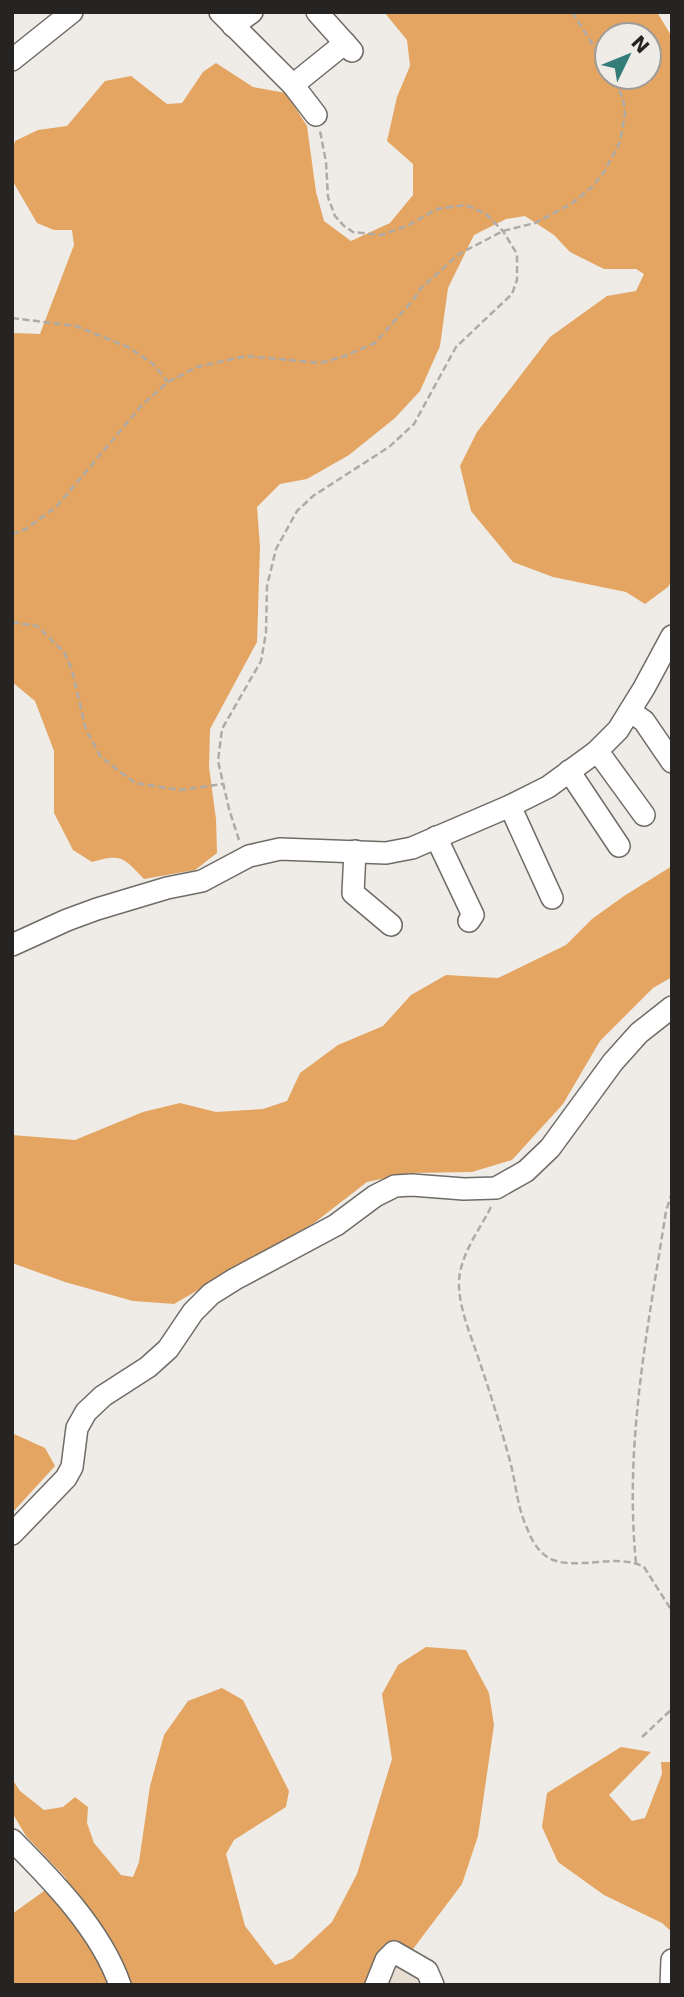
<svg xmlns="http://www.w3.org/2000/svg" width="684" height="1997" font-family="'DejaVu Sans',sans-serif">
<style>
.built{fill:#e7ddd3}
.forest{fill:#e3a561;fill-rule:evenodd}
.lines{fill:none;stroke-linecap:round;stroke-linejoin:round}
.minor-casing{stroke:#6f6b67;stroke-width:24}
.path{stroke:#aeaba7;stroke-width:2.5;stroke-dasharray:7 3.5;stroke-linecap:butt}
.minor{stroke:#fff;stroke-width:21}
</style>
<rect width="100%" height="100%" fill="#efebe6"/>
<path class="built" d="M393 1960 428 1985H381Z"/>
<g class="forest">
<path d="M384 12H657L672 37V580L668 587 645 604 626 592 553 577 513 562 471 511 460 466 477 432 550 337 607 296 636 291 644 274 636 269H604L570 252 554 235 525 216 506 219 474 235 448 288 440 346 420 391 395 418 349 455 307 479 280 484 257 507 260 547 257 642 210 729 209 767 216 819 217 853 195 870 144 879C124 858 122 853 92 862L73 850 54 813V751L35 701 12 682V333L40 334 74 245 72 230H54L37 223 12 180V152L15 141 38 130 67 126 105 81 131 76 167 104 182 103 203 72 216 63 253 87 286 93 307 126 316 192 324 221 351 241 390 223 413 195V164L387 141 397 97 410 66 407 40ZM607 35H649V77H607Z"/>
<path d="M672 866V977L653 988 600 1041 563 1104 512 1160 472 1172 409 1173 367 1182 314 1223 174 1304 133 1301 65 1282 12 1263V1135L75 1140 143 1112 180 1103 216 1112 263 1109 287 1101 300 1073 338 1045 383 1026 411 995 446 975 498 978 566 945 592 919 624 896Z"/>
<path d="M12 1433 45 1448 55 1466 12 1513Z"/>
<path d="M426 1647 466 1650 489 1693 494 1725 478 1836 462 1884 413 1949 391 1941 370 1985H12V1914L44 1891H68L66 1878 26 1836 13 1814 12 1779 20 1791 44 1810 63 1807 75 1797 88 1807 87 1823 94 1843 121 1875 133 1877 139 1862 150 1786 164 1735 188 1701 222 1688 243 1700 289 1791 286 1807 234 1840 226 1854 245 1926 275 1965 292 1959 332 1922 357 1874 392 1759 382 1694 398 1665Z"/>
<path d="M621 1747 651 1752 609 1795 632 1821 645 1818 662 1774 661 1762H672V1932L662 1923 604 1895 558 1862 542 1827 547 1793Z"/>
</g>
<g class="lines">
<defs>
<g id="minor">
<path d="M220 12 293 85 316 115"/>
<path d="M317 12 352 51"/>
<path d="M233 26 252 12"/>
<path d="M12 60 72 12"/>
<path d="M293 85 345 43"/>
<path d="M630 711 644 721 672 762"/>
<path d="M596 752 604 760 644 815"/>
<path d="M569 771 619 846"/>
<path d="M510 806 552 898"/>
<path d="M436 837 473 915 469 921"/>
<path d="M355 851 353 893 391 925"/>
<path d="M12 945 67 920 97 909 167 888 202 881 249 856 280 849 386 853 412 848 510 806 548 787 596 752 618 730 644 688 672 636"/>
<path d="M12 1534 66 1478 72 1467 77 1428 86 1412 103 1396 148 1367 168 1349 193 1312 211 1294 235 1279 336 1225 375 1196 395 1186 412 1185 464 1189 496 1188 526 1171 550 1148 613 1062 639 1033 672 1007"/>
<path d="M12 1840C52 1880 101 1930 120 1985"/>
<path d="M376 1985 386 1960 394 1952 427 1971 433 1985"/>
<path d="M671 1985 672 1960"/>
</g>
</defs>
<use href="#minor" class="minor-casing"/>
<g class="path">
<path d="M572 12 607 67"/>
<path d="M12 318 76 326 128 347 152 363 168 382"/>
<path d="M12 534 26 529 57 506 142 405 168 382 197 367 246 356 320 363 342 357 375 343 414 299 421 288 459 254 503 231 535 223 571 204 592 187 604 172 620 142 625 113 623 98 612 77"/>
<path d="M12 622 37 626 64 652 72 670 86 730 101 757 135 783 180 790 223 784"/>
<path d="M239 840 229 809 218 761 222 729 261 661 266 633 267 586 276 549 297 511 313 496 389 447 414 424 456 347 512 294 517 280V254L503 231 486 214 466 205 437 209 407 226 381 235 353 232 344 226 335 216 328 197 326 162 320 131"/>
<path d="M491 1207C479 1231 458 1257 459 1286 460 1312 472 1338 480 1363 491 1395 501 1428 510 1461 516 1483 517 1507 527 1528 531 1539 538 1552 549 1558 574 1572 617 1552 644 1567L672 1611"/>
<path d="M636 1563C624 1445 648 1327 666 1211L672 1193"/>
<path d="M642 1737 672 1709"/>
</g>
<use href="#minor" class="minor"/>
</g>
<rect width="684" height="1997" fill="none" stroke="#262423" stroke-width="28"/>
<g transform="translate(628 56) rotate(47)"><circle r="33" fill="#efebe6" stroke="#9f9b98" stroke-width="2"/>
<path d="M0-5L12 26L0 18L-12 26Z" fill="#347c77"/>
<text y="-10" font-size="19" font-weight="bold" text-anchor="middle" fill="#262423">N</text>
</g>
</svg>
